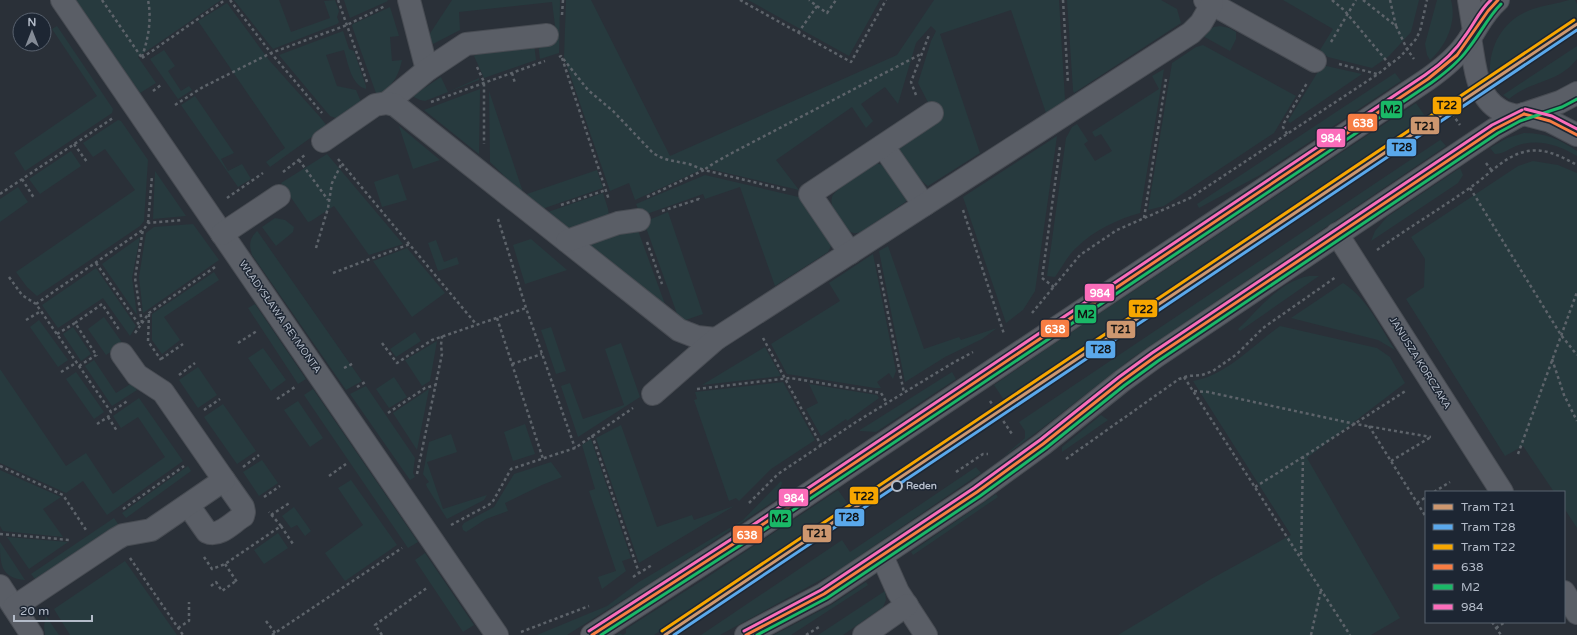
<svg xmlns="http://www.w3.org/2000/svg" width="1577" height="635" font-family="'Varela Round',sans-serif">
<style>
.green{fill:#273a3e}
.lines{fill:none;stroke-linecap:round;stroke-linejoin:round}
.minor-casing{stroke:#484c53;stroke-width:24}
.path{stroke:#5d636a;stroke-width:2.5;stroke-dasharray:3 3;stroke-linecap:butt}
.minor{stroke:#5a5e66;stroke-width:22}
.bus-1-casing{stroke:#1d2633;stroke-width:6}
.bus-2-casing{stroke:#1d2633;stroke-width:6}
.bus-3-casing{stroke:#1d2633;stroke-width:6}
.bus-1{stroke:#f77d43;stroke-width:3}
.bus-2{stroke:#1ab867;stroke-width:3}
.bus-3{stroke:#fb6dba;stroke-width:3}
.tram-1-casing{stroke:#1d2633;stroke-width:6}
.tram-2-casing{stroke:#1d2633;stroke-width:6}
.tram-3-casing{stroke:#1d2633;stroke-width:6}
.tram-1{stroke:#cd976f;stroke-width:3}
.tram-2{stroke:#5aa8eb;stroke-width:3}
.tram-3{stroke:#f7a600;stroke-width:3}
.stop-dot{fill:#1d2633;stroke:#b4bcc9;stroke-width:2}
.labels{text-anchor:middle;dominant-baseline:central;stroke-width:3;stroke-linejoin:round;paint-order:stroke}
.street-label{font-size:10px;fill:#b4bcc9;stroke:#1d2633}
.stop-label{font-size:10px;font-weight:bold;fill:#b4bcc9;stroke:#1d2633;text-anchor:start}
.line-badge{stroke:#1d2633;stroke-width:1.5}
.badge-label{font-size:11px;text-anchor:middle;font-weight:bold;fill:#fff}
.pale-badge-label{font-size:11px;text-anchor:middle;font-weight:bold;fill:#111}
</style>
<rect width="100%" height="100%" fill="#2a3038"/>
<g class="green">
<path d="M76 0H221L138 57 156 83 140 93Z"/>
<path d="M234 0H279L291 32 330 18 324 1 335 0 339 11 337 17 339 22 337 24 273 49Z"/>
<path d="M344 0H387L388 1 350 18Z"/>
<path d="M452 0H560L559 53 540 59 538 43 557 41 552 2 459 12 460 30 433 44 430 40 429 35Z"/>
<path d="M566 0H591L670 156 897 55 934 0H1059L1065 100 1046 113 1011 10 940 34 980 153 928 186C915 176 897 161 900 143L936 118 918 83 931 41 936 31 931 26 916 43 898 104 885 87 861 104 873 121 866 128 852 107 776 160 799 190 705 168 635 200 629 183 610 191 564 57Z"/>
<path d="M748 0H880L849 56Z"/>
<path d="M1067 0H1161L1177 9 1181 23 1074 93 1073 90Z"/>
<path d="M1283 0H1419L1411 32 1389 56 1372 68 1328 57 1320 50 1333 29Z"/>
<path d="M1437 0H1451C1457 22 1446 46 1430 60L1427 55 1425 44Z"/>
<path d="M1569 0H1575L1577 4V19L1490 77C1488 46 1503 19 1533 9 1544 5 1557 4 1569 0Z"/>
<path d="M227 3 269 60 320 117 327 126 270 167 266 162 285 148 198 21Z"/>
<path d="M390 7 399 36 390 37 392 61 402 60C398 78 392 86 377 96L352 26 353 24Z"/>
<path d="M57 26 113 109 112 113 25 171 14 153 97 96 52 29Z"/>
<path d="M1220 26 1229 28 1236 32V39L1230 51 1201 35 1214 27Z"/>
<path d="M343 31 349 49 354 51 366 86V89C351 85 348 63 344 50L326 55 337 86 356 90 361 102 339 119 330 116 279 55Z"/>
<path d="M534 44 536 60 484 78 474 56 483 50Z"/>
<path d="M1203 45 1296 96 1274 133 1164 206 1148 210 1172 63 1196 47Z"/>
<path d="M1577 46V59C1559 83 1531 80 1509 99L1503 95Z"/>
<path d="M164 50 175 66 168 71 181 91 189 86 192 90 178 99 150 59Z"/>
<path d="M1322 65 1362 74 1290 123 1288 121Z"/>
<path d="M1164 69 1140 213C1118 219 1093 231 1077 247 1068 255 1062 267 1055 277L1047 276 1066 138 1072 127 1077 124 1088 141 1084 144 1095 161 1112 151 1101 134 1095 137 1092 132 1159 89 1152 76Z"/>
<path d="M1395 73 1401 81 1260 175 1199 208 1197 204Z"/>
<path d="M441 77 448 92 479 78V80L425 101 420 100 414 97V95Z"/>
<path d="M480 89 479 154 424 110Z"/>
<path d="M489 91 524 195 597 170 603 188 542 209 524 195 490 162Z"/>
<path d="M195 96 234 153 221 159 228 171 242 164 251 179 238 187 181 105Z"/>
<path d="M1416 103 1427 119 1425 118 1004 400 994 385 1048 348Z"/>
<path d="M118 120 121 121 148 160 144 221 140 226 37 296 27 287 16 272 135 190 105 149 93 157 83 143Z"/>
<path d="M399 126 440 160 413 169Z"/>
<path d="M1524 133C1546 133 1559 139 1577 151V156C1558 145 1538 138 1516 146 1509 149 1503 154 1495 154L1490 148 1507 138Z"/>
<path d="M1057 136 1035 291 1023 310 1006 323 963 197Z"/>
<path d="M1439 138 1446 146 1132 358 1041 429 1003 457 1025 438V431L1019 422 1440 140Z"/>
<path d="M71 151 81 166 40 194 29 179Z"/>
<path d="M327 154 403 244 369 255 334 206 311 221 308 222 281 183Z"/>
<path d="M1533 161 1558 165 1577 173V528L1564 508V492H1554L1523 446 1505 456 1406 299 1424 287 1425 259 1411 237 1518 166Z"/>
<path d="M876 163 886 166 906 195 907 200 904 203 861 232C853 235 849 232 843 225 838 217 829 207 832 197 835 189 867 169 876 163Z"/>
<path d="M1460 168 1463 175 1458 183 1371 241 1375 231 1387 217Z"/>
<path d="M155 171 186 216 153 219Z"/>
<path d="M398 174 407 200 382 207 374 182Z"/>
<path d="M705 175 803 198 830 239 831 246 828 252 775 286 740 187 705 199 703 194 641 216 636 204Z"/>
<path d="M18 187 28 202 0 222V199Z"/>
<path d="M603 193 608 209 609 217 568 230 545 213Z"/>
<path d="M668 212 703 314 680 322 644 222Z"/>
<path d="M275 218 285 220 294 227 293 232 276 246 262 227Z"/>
<path d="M193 224 219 260 143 313 139 277 146 233 154 227Z"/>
<path d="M636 225 666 307 581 242Z"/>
<path d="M257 231 258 232 362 381 346 390 252 255C249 245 249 239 257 231Z"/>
<path d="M140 237 132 278 137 315 102 264Z"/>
<path d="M531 239 567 270 525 284 513 245Z"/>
<path d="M436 240 444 262 457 257 459 264 438 271 428 243Z"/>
<path d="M888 246 924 349 959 337 961 340 997 328 982 339 945 357 905 382 879 251Z"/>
<path d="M407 248 445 293 412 317 373 261Z"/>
<path d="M873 254 896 371 893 379 889 373 877 382 881 388H875L787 374 771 344 840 301 829 283Z"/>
<path d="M96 268 136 326 130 336 103 298 58 328 42 305Z"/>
<path d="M214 272 219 280 164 317 180 340 162 354 152 340V314Z"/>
<path d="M1309 276H1319L1240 331 1238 329C1260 309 1278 282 1309 276Z"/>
<path d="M1343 283C1367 298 1380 327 1395 350L1378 340 1291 318Z"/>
<path d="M255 304 306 379 298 384 248 308Z"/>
<path d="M104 317 123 344 106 355 88 329Z"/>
<path d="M39 320 68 360 58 367 30 327Z"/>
<path d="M1280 326 1377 348 1390 357 1405 383 1307 458 1400 618 1371 635H1118L1211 579 1291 535 1193 381C1227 375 1253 345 1280 326Z"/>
<path d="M73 327 91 354 81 361 63 334Z"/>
<path d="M551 327 566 371 556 374 541 330Z"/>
<path d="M415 332 421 341 396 357 390 349Z"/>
<path d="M437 341 430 381 422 386 405 360Z"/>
<path d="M621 343 640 397 578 437 561 386 570 383 583 419 624 405 605 349Z"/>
<path d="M765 347 781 376 702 385Z"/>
<path d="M263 348 286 380 271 391 248 358Z"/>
<path d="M94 360 116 393 132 383 137 390 112 406 85 366Z"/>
<path d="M198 367 217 395 198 408 179 380Z"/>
<path d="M0 369 66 466 86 453 113 494 165 457 138 417 121 428 113 416 139 398 183 461 107 515 83 481 66 493 0 463Z"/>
<path d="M76 372 104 412 94 419 66 379Z"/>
<path d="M952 372 956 379 876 432 860 431V430Z"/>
<path d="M394 377 407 397 389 408 376 389Z"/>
<path d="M783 382 815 440 771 469 739 501 736 498 729 501 694 400 697 399 695 392Z"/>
<path d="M809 384 877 395 879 398 847 421 846 419 821 436 806 409 818 403Z"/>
<path d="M366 386 415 458 413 473 415 477 410 480 350 394Z"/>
<path d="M313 389 418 542 408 548 304 395Z"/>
<path d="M429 389 417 450 393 413Z"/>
<path d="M298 401 323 438 310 447 284 410Z"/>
<path d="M223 404 256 451 237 464 204 417Z"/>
<path d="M1101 415 1108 420 1062 452V447Z"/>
<path d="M525 424 535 454 513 461 504 432Z"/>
<path d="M621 425 657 527 692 515 694 520 734 506 639 563 596 438Z"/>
<path d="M451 434 457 452 427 462 443 509 487 495 484 500 447 519 427 487 426 484 429 482 423 474 429 442Z"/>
<path d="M591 439 631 558 622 561 626 571 602 589 598 577 616 571 589 491 595 489 582 445Z"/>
<path d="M262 460 278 483 259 496 243 472Z"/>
<path d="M551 462 562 477 542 485 505 503 508 511 486 519 466 532 463 530 462 526 464 523 494 507 514 474Z"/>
<path d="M188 466 191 471 126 518 122 513Z"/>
<path d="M976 467 981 473 837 571 720 635H701L842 540 850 552Z"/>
<path d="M0 470 61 497 43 509 63 537 3 531 0 526Z"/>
<path d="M351 480 397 545 345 581 325 553 363 525 338 488Z"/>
<path d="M781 481 782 483 777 499 658 578 567 635H537L607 606 639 582 743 520Z"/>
<path d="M838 490 848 504 654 635H617L619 633 623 635 626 633V629L709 576Z"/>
<path d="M996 494 998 497 913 555 911 552Z"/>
<path d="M294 507 311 531 305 536 297 525 291 528 282 516Z"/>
<path d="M114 518 118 524 35 579 31 574Z"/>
<path d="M278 533 288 548 264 564 254 550Z"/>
<path d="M7 537 68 542 29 569Z"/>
<path d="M0 542 25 580C0 578 0 563 0 542Z"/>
<path d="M425 553 474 625 463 632 415 560Z"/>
<path d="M125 561 177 635H70L54 609Z"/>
<path d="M866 582 868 585 791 635H774L831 605Z"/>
<path d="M885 591 886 600 883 607 843 635H818Z"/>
<path d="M46 616 59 635H45L44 626Z"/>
</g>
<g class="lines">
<defs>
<g id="minor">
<path d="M62 0 497 635"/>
<path d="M409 0 427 70"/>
<path d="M1205 0 1315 61"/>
<path d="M1469 0 1474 31"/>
<path d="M1470 38C1475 63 1475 96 1500 110 1505 113 1512 115 1518 116"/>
<path d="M387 103 427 70 466 44 547 35"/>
<path d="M1524 114 1550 121 1577 135"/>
<path d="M323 141 375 105 387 103 395 105 679 330 697 337 716 339"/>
<path d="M883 146 924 205"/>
<path d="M222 234 279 196"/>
<path d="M1337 234 1502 492"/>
<path d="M567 241 618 223 639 220"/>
<path d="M850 253 810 194 932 113"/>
<path d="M653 394 716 339 1191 33 1201 23 1212 4"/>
<path d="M188 505 207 532C219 538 233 522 243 516L244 512 243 507 224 480"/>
<path d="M882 556 898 592 926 635"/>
<path d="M0 586 32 635"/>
<path d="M1564 592 1577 613"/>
<path d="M14 607 116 539 123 535 151 530 224 480 163 392 137 375 122 354"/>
<path d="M592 635 744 537 1428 79C1442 69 1455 59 1465 45 1478 28 1481 15 1498 0"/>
<path d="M746 635 824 594 977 492 1043 444 1122 381 1155 357 1495 129 1518 116 1560 102 1577 93"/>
<path d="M864 635 907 605"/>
</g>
</defs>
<use href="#minor" class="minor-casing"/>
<g class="path">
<path d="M102 0 142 58"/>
<path d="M230 0 271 53 322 113"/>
<path d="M338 0 367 82"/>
<path d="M740 0 851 62 886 0"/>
<path d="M1063 0 1068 83"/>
<path d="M1332 0 1344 10 1390 65"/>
<path d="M1363 0 1396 26 1407 49 1414 59"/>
<path d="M1390 0 1396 26"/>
<path d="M817 6 827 13 836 0"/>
<path d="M562 15 563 0"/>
<path d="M798 33 817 6 809 0"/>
<path d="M1331 42 1356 0"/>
<path d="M142 57C148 39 152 20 148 0"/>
<path d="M559 57 561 56 588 90 613 111 653 153C665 161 676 161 689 164 694 166 699 168 704 170L714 163 732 153 921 54"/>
<path d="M142 58 225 0"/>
<path d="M562 58 609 200"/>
<path d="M1339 64 1377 74"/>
<path d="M477 67 484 82V144"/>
<path d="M512 73 515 83"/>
<path d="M153 91 161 85"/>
<path d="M916 95 911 82 929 35"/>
<path d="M1442 99 1460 125"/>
<path d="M431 102 545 61"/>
<path d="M175 105 203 87 271 53 347 25 385 6"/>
<path d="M1287 134 1283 127 1284 123 1307 83"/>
<path d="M74 144 87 162"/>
<path d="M338 159 476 324"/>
<path d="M299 160 328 200"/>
<path d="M1486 163 1492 171"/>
<path d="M283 172 305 155"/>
<path d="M22 179 34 198"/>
<path d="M1470 188 1561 335 1577 355"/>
<path d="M0 194 113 118"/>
<path d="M647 197 704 170 786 190"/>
<path d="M227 198 263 173"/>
<path d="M561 205 606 190"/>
<path d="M963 210 1004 334"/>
<path d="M662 211 699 199 700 201"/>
<path d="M1144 218 1166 79"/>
<path d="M498 219 526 308 575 448"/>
<path d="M148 223 152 176"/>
<path d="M647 242 662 284"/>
<path d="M316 248 328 208 332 183 342 163"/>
<path d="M1377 250C1408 228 1440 209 1471 187 1489 175 1505 155 1528 151 1546 148 1562 157 1577 165"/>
<path d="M96 263 140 326"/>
<path d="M878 264 904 393"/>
<path d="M333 273 410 244"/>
<path d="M9 277 22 295 36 304 111 412 129 400"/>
<path d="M1054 287 1042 278 1060 147"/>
<path d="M36 304 144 229 148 223 183 220"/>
<path d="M1032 313 1080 255 1117 230 1190 198 1378 74 1401 56 1416 39 1420 31 1427 0"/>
<path d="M149 314 148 341 161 360"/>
<path d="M497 318 543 459"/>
<path d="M26 320 41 311"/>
<path d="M75 323 102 304 120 331"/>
<path d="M142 323 135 278 143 229"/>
<path d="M135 333 149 313 215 267"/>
<path d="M57 334 75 323 97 356"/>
<path d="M763 338 821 445"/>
<path d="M238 343 257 331"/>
<path d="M382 343 397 363 432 340 526 308"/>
<path d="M161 359 183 344"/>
<path d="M1552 359 1564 395 1577 421"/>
<path d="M512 364 542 354"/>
<path d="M79 366 96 355"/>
<path d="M344 368 354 363"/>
<path d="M61 372 76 363"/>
<path d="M179 375 195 363"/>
<path d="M1184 377 1350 635"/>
<path d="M357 387 367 381"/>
<path d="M697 389 790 378 881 393 887 403"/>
<path d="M1194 391 1208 392 1355 424 1431 437"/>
<path d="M277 399 295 387"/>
<path d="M990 401 1012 434V435"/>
<path d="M204 410 220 399"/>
<path d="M388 413 425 388 436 385"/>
<path d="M108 417 117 431"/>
<path d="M97 424 108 417 111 412"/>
<path d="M1369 426 1426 517"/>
<path d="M592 435 639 573"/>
<path d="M1518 454 1577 292"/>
<path d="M1066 459 1179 379 1188 376 1202 375 1213 371 1237 354 1263 328 1336 277"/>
<path d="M1391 461 1431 437"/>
<path d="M0 466 63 495 86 530"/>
<path d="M243 467 259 455"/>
<path d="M956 472 983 454H988"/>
<path d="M417 474 442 354 441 345 442 336"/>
<path d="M329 476 346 464"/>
<path d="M1255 487 1303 457"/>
<path d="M1434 492 1450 482"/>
<path d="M264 497 280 486"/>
<path d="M749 503 778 474 856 422 951 364 973 352"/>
<path d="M1417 503 1426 497"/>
<path d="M123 509 184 466"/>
<path d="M271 515 291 502"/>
<path d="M451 525 492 503 511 469 575 448 633 408"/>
<path d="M281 526 293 544"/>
<path d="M0 534 70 540"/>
<path d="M1301 555 1303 457 1407 390"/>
<path d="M204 557 212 569 225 564 281 526 269 512"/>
<path d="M130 558 183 635"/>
<path d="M225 564 237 582"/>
<path d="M633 577 652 565"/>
<path d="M211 586 216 582 222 591 236 581"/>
<path d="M266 621 275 633"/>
<path d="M1492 622 1501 635"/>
<path d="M178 628 189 621V602"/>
<path d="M1496 628 1505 622"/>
<path d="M521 632 589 606"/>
<path d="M272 635 402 548"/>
<path d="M382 635 375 625 428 587"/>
<path d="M806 635 819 627"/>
<path d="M1311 635 1321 590"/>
</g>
<use href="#minor" class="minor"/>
<defs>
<g id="bus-1">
<path d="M1524 114 1550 121 1577 135"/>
<path d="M592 635 744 537 1428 79 1457 55 1488 11 1498 0"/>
<path d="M746 635 824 594 977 492 1043 444 1122 381 1155 357 1495 129 1524 114"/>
</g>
<g id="bus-2">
<path d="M601 635 747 541 1431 83C1445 73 1458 63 1468 49 1480 34 1488 17 1501 4"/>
<path d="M757 635 827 598 980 496 1046 448 1125 385 1158 361 1498 133 1520 121 1562 107 1577 99"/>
</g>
<g id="bus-3">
<path d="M1525 109 1552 116 1577 129"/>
<path d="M589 631 741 533 1425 75C1441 64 1455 52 1465 36 1474 24 1480 10 1491 0"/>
<path d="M744 631 821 590 974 488 1040 440 1119 377 1152 353 1492 125 1522 110"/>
</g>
</defs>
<use href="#bus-1" class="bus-1-casing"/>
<use href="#bus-2" class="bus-2-casing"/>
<use href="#bus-3" class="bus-3-casing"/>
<use href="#bus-1" class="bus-1"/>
<use href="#bus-2" class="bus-2"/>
<use href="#bus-3" class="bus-3"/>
<defs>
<path id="tram-1" d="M665 635 1577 24"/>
<path id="tram-2" d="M674 635 1577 30"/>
<path id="tram-3" d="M662 631 1574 20"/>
</defs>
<use href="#tram-1" class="tram-1-casing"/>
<use href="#tram-2" class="tram-2-casing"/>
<use href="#tram-3" class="tram-3-casing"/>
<use href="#tram-1" class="tram-1"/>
<use href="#tram-2" class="tram-2"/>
<use href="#tram-3" class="tram-3"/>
</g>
<circle class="stop-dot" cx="897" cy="486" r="5"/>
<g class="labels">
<g class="street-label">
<text transform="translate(280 317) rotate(55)">WŁADYSŁAWA REYMONTA</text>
<text transform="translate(1420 363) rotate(58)">JANUSZA KORCZAKA</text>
</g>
<g class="stop-label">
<text x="906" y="486">Reden</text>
</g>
</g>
<g class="line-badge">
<rect x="1432" y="96" width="30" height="19" rx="4" fill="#f7a600"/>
<rect x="1380" y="100" width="23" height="19" rx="4" fill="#1ab867"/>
<rect x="1347" y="113" width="31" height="19" rx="4" fill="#f77d43"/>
<rect x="1410" y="116" width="30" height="19" rx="4" fill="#cd976f"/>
<rect x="1316" y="128" width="30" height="20" rx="4" fill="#fb6dba"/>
<rect x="1386" y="138" width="31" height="19" rx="4" fill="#5aa8eb"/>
<rect x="1084" y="283" width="31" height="19" rx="4" fill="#fb6dba"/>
<rect x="1128" y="299" width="30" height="19" rx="4" fill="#f7a600"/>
<rect x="1074" y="304" width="23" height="20" rx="4" fill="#1ab867"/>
<rect x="1040" y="319" width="30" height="19" rx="4" fill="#f77d43"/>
<rect x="1106" y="320" width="30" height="19" rx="4" fill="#cd976f"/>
<rect x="1085" y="340" width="31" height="19" rx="4" fill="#5aa8eb"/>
<rect x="849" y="486" width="30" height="19" rx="4" fill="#f7a600"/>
<rect x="778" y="488" width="31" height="19" rx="4" fill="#fb6dba"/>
<rect x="834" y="508" width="31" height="19" rx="4" fill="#5aa8eb"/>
<rect x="769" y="509" width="23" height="19" rx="4" fill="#1ab867"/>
<rect x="802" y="524" width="30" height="19" rx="4" fill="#cd976f"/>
<rect x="732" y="525" width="31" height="19" rx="4" fill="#f77d43"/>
</g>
<g class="badge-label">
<text x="1363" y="127">638</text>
<text x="1331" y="142">984</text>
<text x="1100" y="297">984</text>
<text x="1055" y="333">638</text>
<text x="794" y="502">984</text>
<text x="747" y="539">638</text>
</g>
<g class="pale-badge-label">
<text x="1447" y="109">T22</text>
<text x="1392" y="113">M2</text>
<text x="1425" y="130">T21</text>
<text x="1402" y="151">T28</text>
<text x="1143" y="313">T22</text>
<text x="1086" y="318">M2</text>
<text x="1121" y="333">T21</text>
<text x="1101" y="353">T28</text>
<text x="864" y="500">T22</text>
<text x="849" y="521">T28</text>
<text x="780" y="522">M2</text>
<text x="817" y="537">T21</text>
</g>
<rect x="1425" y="491" width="140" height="132" fill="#1d2633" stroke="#59626f"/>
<rect x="1433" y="504" width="20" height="6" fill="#cd976f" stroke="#59626f"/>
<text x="1461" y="511" font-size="12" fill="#b4bcc9">Tram T21</text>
<rect x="1433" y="524" width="20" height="6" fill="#5aa8eb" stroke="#59626f"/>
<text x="1461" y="531" font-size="12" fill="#b4bcc9">Tram T28</text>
<rect x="1433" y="544" width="20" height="6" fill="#f7a600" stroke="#59626f"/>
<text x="1461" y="551" font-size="12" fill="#b4bcc9">Tram T22</text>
<rect x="1433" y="564" width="20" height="6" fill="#f77d43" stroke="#59626f"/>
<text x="1461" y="571" font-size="12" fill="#b4bcc9">638</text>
<rect x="1433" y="584" width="20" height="6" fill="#1ab867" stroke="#59626f"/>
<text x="1461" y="591" font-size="12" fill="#b4bcc9">M2</text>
<rect x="1433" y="604" width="20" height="6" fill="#fb6dba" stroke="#59626f"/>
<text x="1461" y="611" font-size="12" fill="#b4bcc9">984</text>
<g transform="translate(32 32)"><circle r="19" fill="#1d2633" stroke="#59626f"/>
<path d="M0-3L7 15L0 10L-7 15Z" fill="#848b96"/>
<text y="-6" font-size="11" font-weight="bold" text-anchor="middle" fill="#b4bcc9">N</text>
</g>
<path d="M14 615v6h78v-6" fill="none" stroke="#b4bcc9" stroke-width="2"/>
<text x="20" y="615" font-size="12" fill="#b4bcc9" stroke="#1d2633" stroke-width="3" paint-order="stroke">20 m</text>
</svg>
